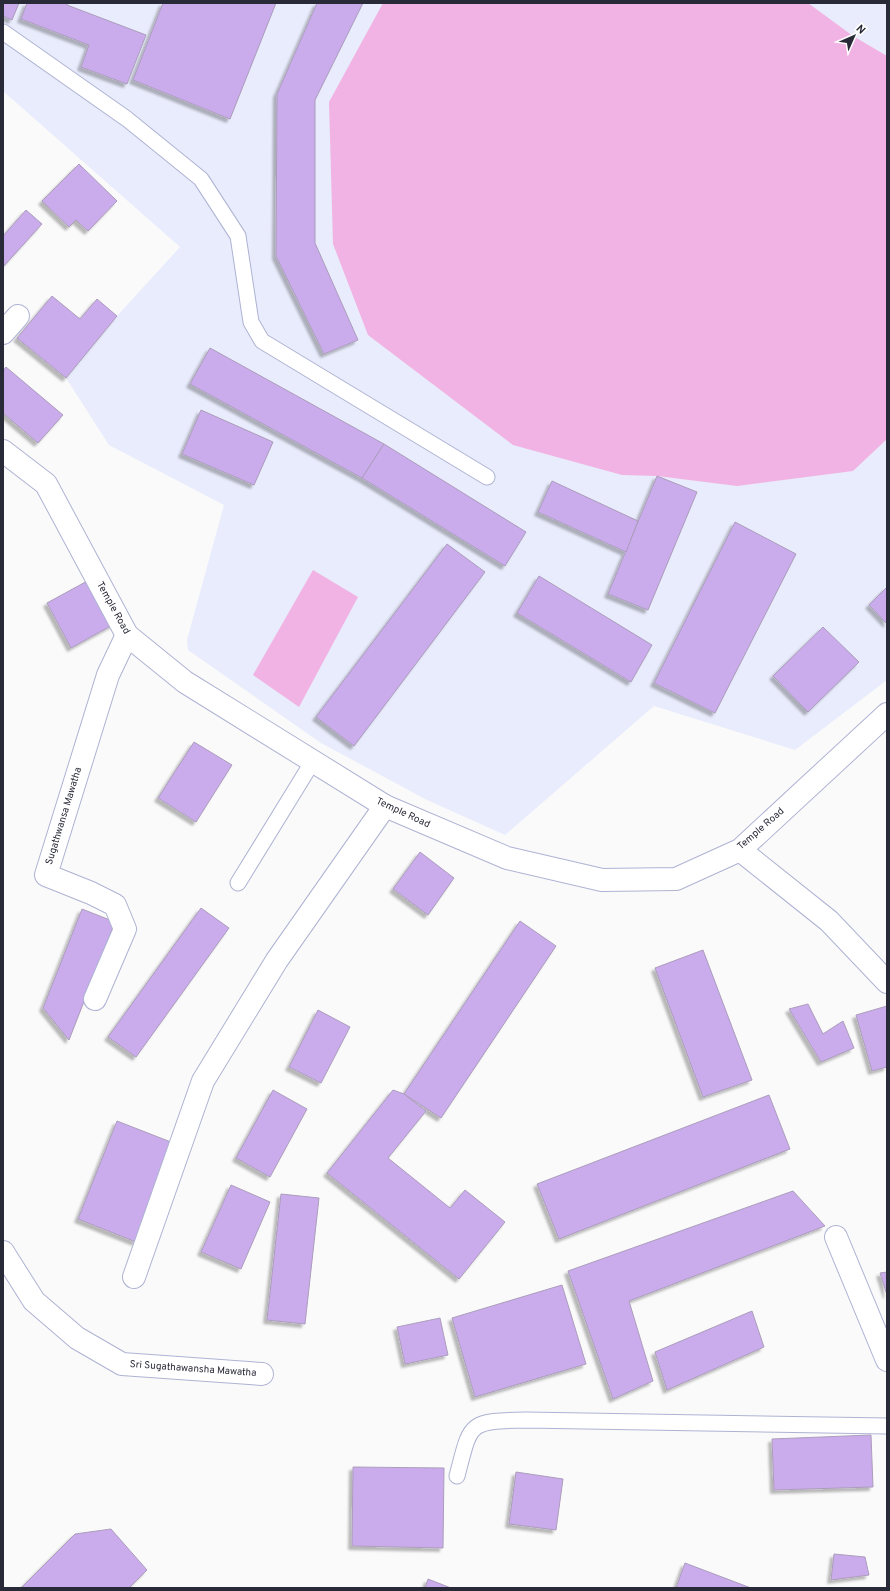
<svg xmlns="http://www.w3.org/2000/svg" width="890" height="1591" font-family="Overpass,sans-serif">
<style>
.built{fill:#e9ecfc}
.park{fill:#f1b3e3}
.building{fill:#caabec;stroke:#ab9dbb;filter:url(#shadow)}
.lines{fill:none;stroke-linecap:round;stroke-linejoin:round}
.lane-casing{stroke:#aeb3d3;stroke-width:17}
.street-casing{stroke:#aeb3d3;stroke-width:24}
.lane{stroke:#fff;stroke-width:15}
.street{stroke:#fff;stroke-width:22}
.labels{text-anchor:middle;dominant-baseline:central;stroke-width:3;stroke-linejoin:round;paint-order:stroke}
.street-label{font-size:10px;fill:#292a37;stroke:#fff}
</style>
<defs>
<filter id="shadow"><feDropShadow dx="-3.5" dy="3.5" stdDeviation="1" flood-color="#0004"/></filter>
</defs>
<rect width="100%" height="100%" fill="#fafafa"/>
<path class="built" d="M3 3H887V680L795 750 654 706 505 835 427 800 321 743 188 650 187 640 224 505 109 445 66 378 117 316 180 247 3 91Z"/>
<g class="park">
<path d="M383 3H808L853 36 887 56V439L853 471 737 486 657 476 622 475 513 445 368 335 333 244 329 102Z"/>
<path d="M313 570 358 597 299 707 253 675Z"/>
</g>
<g class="building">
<path d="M3 3H19L12 20 3 16Z"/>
<path d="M27 3H68L67 5 146 35 127 84 81 67 89 45 21 19Z"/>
<path d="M163 3H276L230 119 133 80Z"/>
<path d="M317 3H363L315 100V243L358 340 324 354 276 256 277 94Z"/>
<path d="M79 164 117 201 88 231 76 220 69 227 42 201Z"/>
<path d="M26 210 42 224 3 267V236Z"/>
<path d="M52 296 80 319 97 299 117 316 66 378 17 338Z"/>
<path d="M210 348 384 444 362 478 190 384Z"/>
<path d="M6 367 63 415 38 443 3 413V371Z"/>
<path d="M201 410 273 442 254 485 182 454Z"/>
<path d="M384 444 526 532 505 566 362 478Z"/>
<path d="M657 476 697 492 648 610 608 594Z"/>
<path d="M552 481 638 521 626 552 538 512Z"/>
<path d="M735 522 796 554 715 713 654 683Z"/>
<path d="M447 544 485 572 354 746 316 717Z"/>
<path d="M539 576 652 645 631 682 517 613Z"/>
<path d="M91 579 116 623 71 648 47 603Z"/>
<path d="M887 587V624L869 605Z"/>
<path d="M823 627 859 662 808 712 773 676Z"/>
<path d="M194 742 232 765 196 822 158 798Z"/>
<path d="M420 852 454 878 428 915 393 889Z"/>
<path d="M201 908 229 928 136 1057 108 1037Z"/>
<path d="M82 909 115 922 69 1040 43 1008Z"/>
<path d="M520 921 556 946 441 1118 404 1094Z"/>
<path d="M703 950 752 1080 703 1097 655 968Z"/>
<path d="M808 1004 823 1034 843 1021 854 1048 821 1062 789 1009Z"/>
<path d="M887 1006V1067L872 1071 856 1015Z"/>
<path d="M318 1010 350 1027 321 1083 289 1067Z"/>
<path d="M273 1090 307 1109 270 1177 236 1158Z"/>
<path d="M393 1090 404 1094 426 1111 388 1158 450 1208 465 1190 505 1222 459 1279 327 1173Z"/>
<path d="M769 1095 790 1149 559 1239 537 1184Z"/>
<path d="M117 1121 176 1144 136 1242 78 1219Z"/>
<path d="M231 1185 270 1202 241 1269 201 1252Z"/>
<path d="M793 1191 825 1226 629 1301 653 1381 613 1399 568 1271Z"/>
<path d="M281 1194 319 1198 305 1324 267 1320Z"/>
<path d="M887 1272V1295L880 1273Z"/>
<path d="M562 1285 586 1364 475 1397 452 1318Z"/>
<path d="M752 1311 764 1347 667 1390 655 1352Z"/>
<path d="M440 1318 448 1355 405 1364 397 1327Z"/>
<path d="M871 1435 873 1487 774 1490 772 1439Z"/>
<path d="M353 1467 444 1468 443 1548 352 1546Z"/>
<path d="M516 1472 563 1479 556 1530 509 1524Z"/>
<path d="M111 1529 147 1570 129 1588H21L75 1534Z"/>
<path d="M834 1554 865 1557 869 1575 831 1580Z"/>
<path d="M685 1563 751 1588H676Z"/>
<path d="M428 1579 451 1588H425Z"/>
</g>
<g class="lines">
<defs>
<g id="lane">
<path d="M3 32 127 119 201 179 238 236 251 322 262 341 487 477"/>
<path d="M238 883 313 761"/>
<path d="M457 1476C471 1423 467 1421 525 1420L887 1426"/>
</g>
<g id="street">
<path d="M3 333 18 316"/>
<path d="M3 451 46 484 127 635 185 682 385 806 507 858 602 880 676 879 740 850 887 714"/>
<path d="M740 850 829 921 887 982"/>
<path d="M95 999 125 929 115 905 91 893 46 875 108 675 127 635"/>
<path d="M836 1237 887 1360"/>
<path d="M3 1252 34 1301 77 1338 122 1364 262 1374"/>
<path d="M134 1277 203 1081 277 960 385 806"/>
</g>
</defs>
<use href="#lane" class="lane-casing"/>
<use href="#street" class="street-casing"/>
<use href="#lane" class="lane"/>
<use href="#street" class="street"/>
</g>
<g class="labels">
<g class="street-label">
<text transform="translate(113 608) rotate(61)">Temple Road</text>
<text transform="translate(403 813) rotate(25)">Temple Road</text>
<text transform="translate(64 816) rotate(-73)">Sugathwansa Mawatha</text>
<text transform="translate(761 829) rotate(-41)">Temple Road</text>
<text transform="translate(193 1369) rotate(4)">Sri Sugathawansha Mawatha</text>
</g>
</g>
<rect width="890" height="1591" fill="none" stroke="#292a37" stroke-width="8"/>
<g transform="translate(854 36) rotate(45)" stroke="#ffffff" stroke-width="3" paint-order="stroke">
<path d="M0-3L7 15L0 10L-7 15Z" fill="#292a37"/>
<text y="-6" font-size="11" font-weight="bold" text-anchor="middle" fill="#292a37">N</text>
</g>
</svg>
